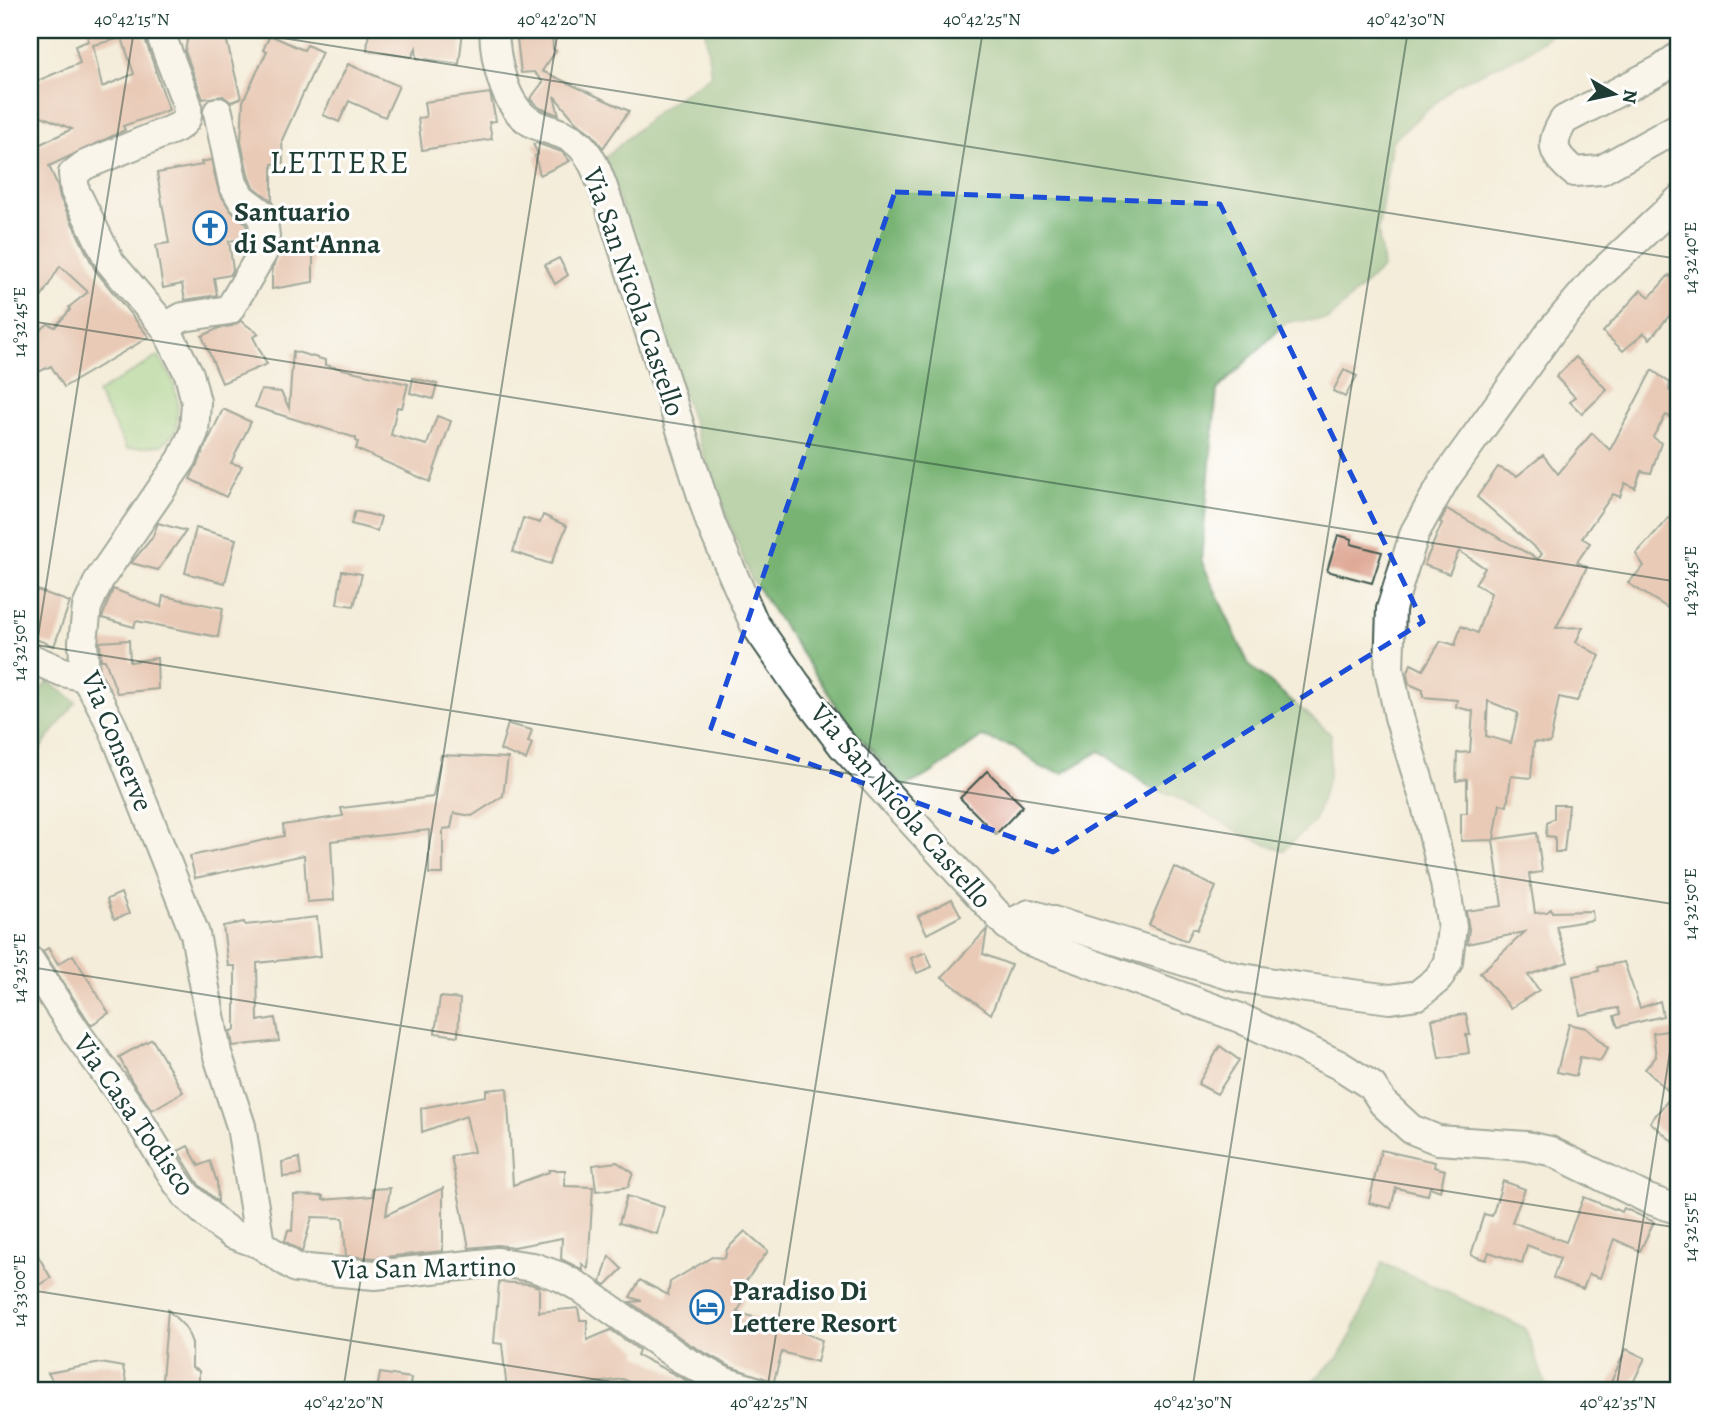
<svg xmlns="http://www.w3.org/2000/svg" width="1709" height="1421" font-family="Alegreya,serif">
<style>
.green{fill:#95d186;stroke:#5a875d;stroke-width:2}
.forest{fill:#78b373;stroke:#4c7854;stroke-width:2}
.building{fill:#dca08c;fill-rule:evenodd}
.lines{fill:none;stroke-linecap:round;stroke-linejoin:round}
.minor-casing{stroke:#3f574d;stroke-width:32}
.minor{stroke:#fff;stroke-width:28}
.marked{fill:none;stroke:#1d4ed8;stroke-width:5;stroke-dasharray:14 9;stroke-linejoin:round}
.ticks{fill:none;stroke:#1f3d34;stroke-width:2;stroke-opacity:0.45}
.labels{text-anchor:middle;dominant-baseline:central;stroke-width:6;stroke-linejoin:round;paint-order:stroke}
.poi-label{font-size:28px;font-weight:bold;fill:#1f3d34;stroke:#fff;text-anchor:start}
.street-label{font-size:28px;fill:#1f3d34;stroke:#fff}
.quarter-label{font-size:32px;letter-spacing:2px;fill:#1f3d34;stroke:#fff}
.neatline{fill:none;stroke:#1f3d34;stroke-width:2.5}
.ticks-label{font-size:18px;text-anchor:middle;fill:#1f3d34}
</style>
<rect width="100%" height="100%" fill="#fff"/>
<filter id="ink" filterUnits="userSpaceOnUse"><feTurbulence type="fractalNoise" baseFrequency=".0143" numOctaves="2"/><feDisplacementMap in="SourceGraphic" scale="14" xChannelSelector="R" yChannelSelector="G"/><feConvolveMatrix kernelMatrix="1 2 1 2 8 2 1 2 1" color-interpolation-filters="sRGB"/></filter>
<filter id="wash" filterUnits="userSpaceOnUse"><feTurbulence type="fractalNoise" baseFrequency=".00686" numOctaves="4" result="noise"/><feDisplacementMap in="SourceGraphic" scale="28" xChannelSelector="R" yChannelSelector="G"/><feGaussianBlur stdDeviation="1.57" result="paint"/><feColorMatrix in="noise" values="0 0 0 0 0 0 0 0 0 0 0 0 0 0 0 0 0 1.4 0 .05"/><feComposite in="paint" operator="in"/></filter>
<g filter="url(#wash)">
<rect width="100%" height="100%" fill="#f4edda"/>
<path class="green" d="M159 356 173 381 178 402 176 431 162 445 127 449 97 393Z"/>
<g class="forest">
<path d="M705 30H1557L1524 54 1457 84 1392 141 1378 230 1383 267 1328 320 1288 321 1217 390 1201 560 1249 665 1331 734 1329 776 1314 822 1283 851 1242 834 1185 801 1151 788 1100 751 1063 773 1042 768 1014 747 982 737 930 774 904 787 852 729 751 578 711 477 605 158 657 112 711 75Z"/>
<path d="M48 681 76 702 30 762V704Z"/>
<path d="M1382 1263 1525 1328 1548 1391H1301L1338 1358 1353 1332Z"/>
</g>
<g id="blocks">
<g class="building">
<path d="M87 30H142L169 110 123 126 125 130 49 166 57 184 60 198 95 270 149 337 64 387 51 366 30 376V338L48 324 55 327 70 310 69 307 88 292 60 266 30 316V149L72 129 37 114 30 117V84L80 63 75 46 88 41ZM122 38 134 74 102 87 93 45Z"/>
<path d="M189 30H224L241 98 231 102 223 96 203 99 185 51Z"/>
<path d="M369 30H463L459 64 417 58 416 48 412 57 367 51Z"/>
<path d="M516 30H552L553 49 556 51 542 71 629 111 603 148 592 134 577 123 554 96 559 115 540 108 530 99 543 82 534 72 521 73Z"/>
<path d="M270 35 301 49 304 50 307 45 322 52 282 140 283 163 272 164V201L254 187 249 178 241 142 243 101 267 51 263 50Z"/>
<path d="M348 64 399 86 385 117 349 101 339 122 323 115Z"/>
<path d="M490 93 496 121 489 122 492 139 422 150 418 118 426 117 424 102Z"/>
<path d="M536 143 562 152 570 161 540 175 535 156 538 154 533 144Z"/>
<path d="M211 160 219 192 231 211 246 223 248 238 229 241 233 270 230 275 214 278 217 295 185 300 182 284 163 288 156 245 169 243 157 173 202 165 201 162Z"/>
<path d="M280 248H313V282L272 289V270Z"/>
<path d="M559 258 568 275 555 284 545 265Z"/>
<path d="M1679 267V304L1650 339 1644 333 1623 351 1603 332 1641 290 1650 297 1669 275 1670 277Z"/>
<path d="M241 321 259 334 253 337 267 364 222 383 202 336 219 328 232 326Z"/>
<path d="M293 351 325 360V365L408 384 402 408 397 407 391 435 427 445 437 416 451 421 430 482 356 449 358 442 356 441V438L255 407 261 390 281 392 289 408Z"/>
<path d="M1576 357 1607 390 1582 414 1570 402 1575 397 1556 377Z"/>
<path d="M1344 370 1357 376 1345 397 1333 391Z"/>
<path d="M1652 370 1670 383 1669 390 1679 397V407L1670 417 1666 415 1653 437 1661 443 1651 473 1641 471 1635 488 1625 483 1620 497 1613 494 1582 538 1590 543 1577 562 1587 567 1556 628 1583 627 1576 642 1600 656 1577 701 1559 697 1550 743 1534 742 1531 778 1511 776 1507 806 1500 804 1494 839 1537 833 1542 872 1529 874 1535 913 1547 912 1551 909 1552 912 1592 911 1593 920 1556 926 1568 962 1528 975 1539 990 1511 1008 1480 973 1525 932 1467 944 1469 929 1466 911 1502 906 1493 840 1461 841V813H1467V779L1456 781 1457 753 1470 752 1473 711 1456 707 1457 700 1423 697V690L1409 684 1407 675 1411 664 1423 670 1441 641 1455 645 1461 626 1477 633 1491 593 1475 584 1485 568 1459 551 1449 574 1424 565 1442 523 1440 522 1447 509 1538 559 1542 554 1477 497 1498 467 1517 476 1543 455 1558 474 1592 433 1610 450ZM1488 701 1518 713 1511 743 1486 736Z"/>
<path d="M413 378 437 384 433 399 410 393Z"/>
<path d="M223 409 251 422 231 463 242 466 226 497 190 479Z"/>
<path d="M355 511 381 517 377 531 351 524Z"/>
<path d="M543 515 567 526 551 564 513 552 523 518 540 523Z"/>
<path d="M1671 515 1679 522V615L1628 583 1644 566 1636 554Z"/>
<path d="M158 523 186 531 158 570 131 563 152 538Z"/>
<path d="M196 528 236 539 225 583 185 573Z"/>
<path d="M1338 535 1352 539 1351 544 1382 552 1372 583 1327 571Z"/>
<path d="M342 571 362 574 354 606 337 604Z"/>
<path d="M113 589 161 607 163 596 223 608 218 637 136 621 134 627 102 618Z"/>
<path d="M37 590 70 602 54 646 30 637V610Z"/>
<path d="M129 640 130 662 157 658 158 689 117 693 105 660H101L100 642Z"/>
<path d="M508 724 532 730 528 742 532 743 526 760 500 750Z"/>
<path d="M441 755 508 758 503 796 472 816 454 813 451 828 443 829V874H429V830L331 841 334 900 307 902 304 855 195 878 190 856 284 836 283 825 343 816 341 808 433 797Z"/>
<path d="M987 771 1023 806 996 834 960 798Z"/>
<path d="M1554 805H1569L1564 852H1555V837L1546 836 1547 823 1554 818Z"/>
<path d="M1174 867 1216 887 1197 930 1193 928 1187 941 1149 925Z"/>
<path d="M121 893 129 914 114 919 107 899Z"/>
<path d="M952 899 961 916 927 934 918 916Z"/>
<path d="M317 917 321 956 257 963 258 1021 275 1018 279 1041 233 1046 230 1031 235 1030V966H228L223 926 244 922 245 925Z"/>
<path d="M987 929 983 954 1011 965 991 1014 942 977Z"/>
<path d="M48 948 58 964 73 955 109 1013 91 1025 43 951Z"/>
<path d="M926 952 932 967 917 973 911 958Z"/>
<path d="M1624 962 1640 1008 1660 1001 1663 1016 1618 1027 1614 1016 1620 1014 1618 1008 1580 1015 1573 976 1599 971 1598 967Z"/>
<path d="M440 997 460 999 458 1036 435 1033Z"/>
<path d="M1466 1014 1470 1035H1466L1469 1053 1439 1058 1432 1019Z"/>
<path d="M1569 1024 1586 1028 1608 1048 1600 1061 1580 1057 1576 1076 1557 1072Z"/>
<path d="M1674 1030 1679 1065 1667 1090 1645 1069 1656 1057 1653 1033Z"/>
<path d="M152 1039 183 1092 152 1110 131 1080 119 1057Z"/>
<path d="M1220 1046 1239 1060 1217 1094 1198 1084Z"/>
<path d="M507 1088 513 1185 549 1172V1170H565V1186L593 1187 588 1269 582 1264 583 1270 561 1259 562 1238 514 1247 497 1245 469 1248 451 1156 474 1152 466 1116 422 1132 421 1108 486 1096V1090Z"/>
<path d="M1669 1099 1679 1111V1132L1673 1142 1650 1122Z"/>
<path d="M188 1146 199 1166 210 1161 217 1182 218 1202 199 1185 178 1151Z"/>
<path d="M1381 1150 1435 1162 1434 1167 1445 1170 1440 1191 1430 1187 1428 1195 1396 1188 1391 1208 1369 1203Z"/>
<path d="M299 1158 301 1175 283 1177 282 1162Z"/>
<path d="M617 1162 633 1173 628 1187 596 1191 593 1165Z"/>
<path d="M1503 1181 1525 1189 1512 1222 1566 1242 1584 1197 1622 1212 1624 1208 1654 1222 1640 1251 1614 1239 1600 1278 1589 1274 1583 1289 1553 1278 1560 1258 1527 1245 1522 1263 1489 1252 1486 1260 1471 1255 1484 1214 1492 1216Z"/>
<path d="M390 1188 386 1215 443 1188V1251L375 1258 346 1256 343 1218 312 1217 302 1252 285 1241 288 1230 292 1231 294 1195 323 1196V1200L373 1196 372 1189Z"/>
<path d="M627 1196 664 1207 657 1234 619 1223Z"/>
<path d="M745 1231 768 1251 735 1296 744 1301 737 1312 802 1332 822 1340 817 1362 782 1352 771 1391 767 1379 731 1367 689 1344 630 1302 642 1301 630 1297 640 1280 668 1295 670 1282 712 1257 725 1258 727 1249Z"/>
<path d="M30 1242 51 1278 38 1286 30 1273Z"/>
<path d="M609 1256 622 1269 606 1285 601 1282Z"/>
<path d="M499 1282 530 1284 539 1287V1312L578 1308 580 1320H587V1340L611 1330 639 1350 637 1355 707 1391H645L623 1379 567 1387 507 1391 502 1344 494 1343Z"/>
<path d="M168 1310 186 1328 192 1343V1368L199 1371V1391H161Z"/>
<path d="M1626 1349 1645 1358 1629 1391 1610 1384Z"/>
<path d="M101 1363 123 1367 128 1391H58L48 1373Z"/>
<path d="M380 1373 411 1378 409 1391H377Z"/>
</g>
</g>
</g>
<g filter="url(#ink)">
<use href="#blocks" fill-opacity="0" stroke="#3f574d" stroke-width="2"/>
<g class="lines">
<defs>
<g id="minor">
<path d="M159 30 187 104C188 117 188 121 176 128L85 165 73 174 75 191 110 262 165 327 189 374 196 402 194 432 182 459 99 580 87 607 83 642 85 677 97 697 113 728 195 934 217 1053 241 1126 260 1244"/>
<path d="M494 30C495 58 503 106 531 122 544 130 562 131 575 141 594 154 602 186 610 207L711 524 754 623 797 685 843 746 1007 925 1027 940 1240 1018 1339 1065 1372 1086 1383 1103 1411 1129 1438 1140 1526 1146 1550 1151 1648 1199 1679 1210"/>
<path d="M1679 56 1662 69 1564 120C1549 145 1552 153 1574 172L1601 170 1679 127"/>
<path d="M165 327 183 317 229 310 263 252 265 236 262 214 241 198 233 184 218 112"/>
<path d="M30 658 63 672 85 677"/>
<path d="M1007 925 1030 914 1236 977 1299 987 1390 999 1418 995 1438 979 1448 962 1452 927 1445 883 1425 801 1399 717 1389 669 1391 609 1403 570 1415 532 1445 479 1552 330 1597 277 1679 200"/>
<path d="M30 961 76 1032 136 1115 176 1181 187 1196 218 1224 232 1234 260 1244 296 1268 375 1275 498 1262 533 1267 561 1277 581 1288 680 1358 725 1382 755 1391"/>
</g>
</defs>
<use href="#minor" class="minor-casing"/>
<use href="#minor" class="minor"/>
</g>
</g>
<path d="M0 0H1709V1421H0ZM895 192 1220 204 1423 622 1053 852 711 728Z" fill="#f4edda" fill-opacity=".55" fill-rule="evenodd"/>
<path class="marked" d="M895 192 1220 204 1423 622 1053 852 711 728Z"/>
<path class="ticks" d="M232 30 1679 259M30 321 1679 582M30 644 1679 905M30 687 134 30M30 967 1679 1228M30 1290 669 1391M343 1391 558 30M767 1391 983 30M1192 1391 1408 30M1616 1391 1679 995"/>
<defs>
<symbol id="church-ring" viewBox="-11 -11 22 22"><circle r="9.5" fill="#fff" stroke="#1f6fb2" stroke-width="1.5"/><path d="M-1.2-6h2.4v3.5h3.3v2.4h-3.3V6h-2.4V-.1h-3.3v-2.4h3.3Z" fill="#1f6fb2"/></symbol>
<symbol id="hotel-ring" viewBox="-11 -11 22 22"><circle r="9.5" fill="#fff" stroke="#1f6fb2" stroke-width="1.5"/><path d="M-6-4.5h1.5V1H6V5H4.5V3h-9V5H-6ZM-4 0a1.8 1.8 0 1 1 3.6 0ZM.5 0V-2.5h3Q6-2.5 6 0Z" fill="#1f6fb2"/></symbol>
</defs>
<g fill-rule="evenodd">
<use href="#church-ring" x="191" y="209" width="38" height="38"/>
<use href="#hotel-ring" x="688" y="1288" width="38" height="38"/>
</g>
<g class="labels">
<g class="poi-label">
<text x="234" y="212">Santuario<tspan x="234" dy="32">di Sant'Anna</tspan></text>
<text x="732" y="1291">Paradiso Di<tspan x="732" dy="32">Lettere Resort</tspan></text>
</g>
<g class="street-label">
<text transform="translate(634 292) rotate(71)">Via San Nicola Castello</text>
<text transform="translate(117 741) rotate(68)">Via Conserve</text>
<text transform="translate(901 806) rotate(49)">Via San Nicola Castello</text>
<text transform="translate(134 1115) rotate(55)">Via Casa Todisco</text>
<text transform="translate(424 1268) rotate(-1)">Via San Martino</text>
</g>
<g class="quarter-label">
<text x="340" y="162">LETTERE</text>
</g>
</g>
<rect width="1709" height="1421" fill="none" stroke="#fff" stroke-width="77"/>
<g transform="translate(1614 94) rotate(99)" stroke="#ffffff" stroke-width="5" paint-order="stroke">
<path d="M0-5L12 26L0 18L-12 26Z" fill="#1f3d34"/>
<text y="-10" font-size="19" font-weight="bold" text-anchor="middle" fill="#1f3d34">N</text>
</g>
<rect x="38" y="38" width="1632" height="1344" class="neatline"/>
<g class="ticks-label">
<text x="132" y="25">40°42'15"N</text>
<text x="557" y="25">40°42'20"N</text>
<text x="982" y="25">40°42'25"N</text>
<text x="1406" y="25">40°42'30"N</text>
<text transform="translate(1690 258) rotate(-90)" y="6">14°32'40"E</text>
<text transform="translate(19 322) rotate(-90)" y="6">14°32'45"E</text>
<text transform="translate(1690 581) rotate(-90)" y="6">14°32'45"E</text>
<text transform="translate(19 645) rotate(-90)" y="6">14°32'50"E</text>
<text transform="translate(1690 904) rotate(-90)" y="6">14°32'50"E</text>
<text transform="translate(19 968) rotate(-90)" y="6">14°32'55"E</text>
<text transform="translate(1690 1227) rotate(-90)" y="6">14°32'55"E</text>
<text transform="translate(19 1291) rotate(-90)" y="6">14°33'00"E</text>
<text x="344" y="1408">40°42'20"N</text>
<text x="769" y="1408">40°42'25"N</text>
<text x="1193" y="1408">40°42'30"N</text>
<text x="1618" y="1408">40°42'35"N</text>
</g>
</svg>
